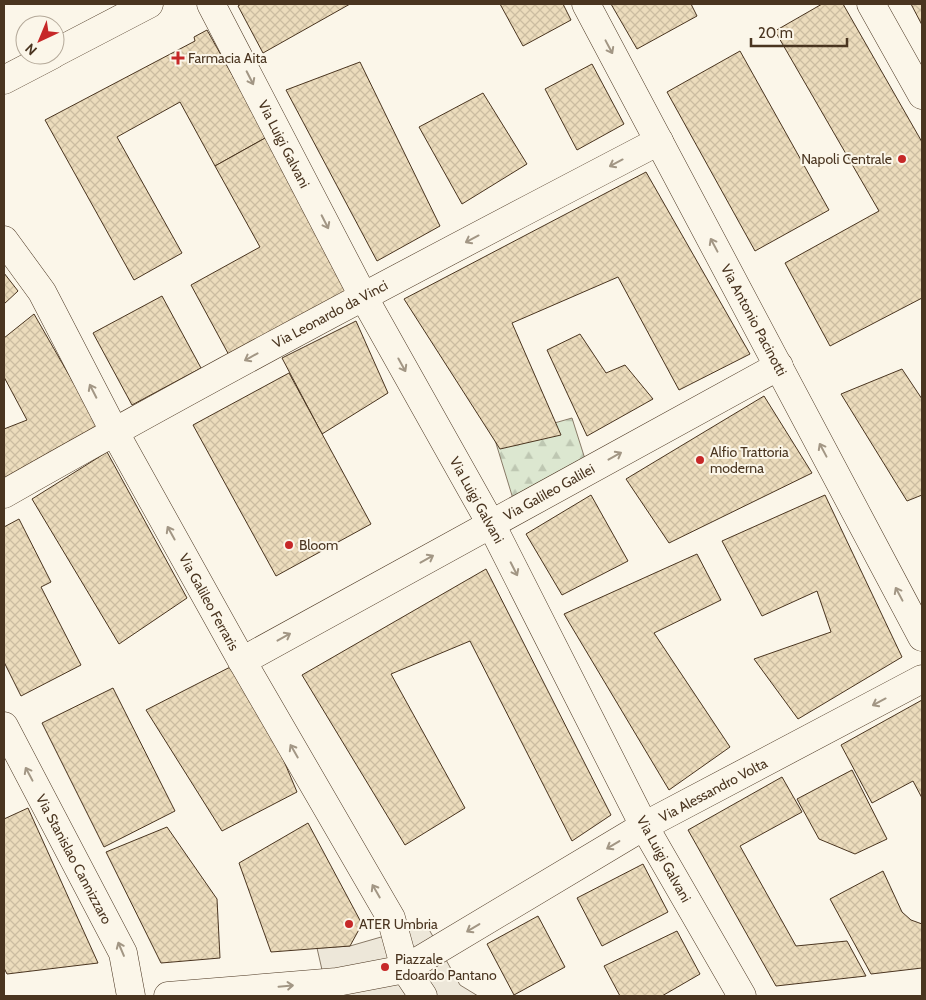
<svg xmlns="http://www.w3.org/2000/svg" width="926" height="1000" font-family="Cabin,sans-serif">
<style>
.forest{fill:url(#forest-firs);stroke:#887966}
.parking{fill:#ede7d9;stroke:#887966}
.building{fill:url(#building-cross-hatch);stroke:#4a3520}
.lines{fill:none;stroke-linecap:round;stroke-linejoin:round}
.minor-casing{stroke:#4a3520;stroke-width:29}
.minor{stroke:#fbf6e9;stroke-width:28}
.oneway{stroke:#a29684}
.poi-dot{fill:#c62828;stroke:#fbf6e9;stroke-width:2}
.labels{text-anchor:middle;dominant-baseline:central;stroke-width:4;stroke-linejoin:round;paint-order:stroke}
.poi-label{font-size:14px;fill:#4a3520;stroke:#fbf6e9;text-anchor:start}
.street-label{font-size:14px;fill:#4a3520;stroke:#fbf6e9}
</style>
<defs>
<pattern id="forest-firs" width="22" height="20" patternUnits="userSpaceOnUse" patternTransform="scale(1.25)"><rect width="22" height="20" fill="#dce7d0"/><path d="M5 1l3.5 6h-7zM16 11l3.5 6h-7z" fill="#bec7b2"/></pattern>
<pattern id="building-cross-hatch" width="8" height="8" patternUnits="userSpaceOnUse" patternTransform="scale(1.25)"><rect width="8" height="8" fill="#ecdcbc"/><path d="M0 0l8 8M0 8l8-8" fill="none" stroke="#ccbda1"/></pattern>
</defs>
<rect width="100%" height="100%" fill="#fbf6e9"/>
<path class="forest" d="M572 418 585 459 514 502 495 440Z"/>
<path class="parking" d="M426 924 460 985 478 996H328L317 948 350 946Z"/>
<g class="building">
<path d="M241 4H350L263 53 238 6Z"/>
<path d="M500 4H563L571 20 523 46Z"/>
<path d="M611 4H691L697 16 637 49Z"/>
<path d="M822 4H843L922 142V298L830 346 785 263 879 211 775 31Z"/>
<path d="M911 4H922V25Z"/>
<path d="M207 30 267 137 215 166 180 102 117 137 182 253 134 280 45 120 195 41 194 37Z"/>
<path d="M740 51 829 210 755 251 667 92Z"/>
<path d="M360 62 440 226 377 261 286 90Z"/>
<path d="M592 64 624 124 577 150 545 89Z"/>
<path d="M483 93 527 164 462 204 419 127Z"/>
<path d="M267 137 352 290 230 357 191 285 260 247 215 166Z"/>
<path d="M646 172 750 354 679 390 618 277 512 323 561 435 500 449 404 299Z"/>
<path d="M4 273 18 291 4 304Z"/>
<path d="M162 296 201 368 132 405 93 333Z"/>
<path d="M34 314 100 429 4 481V429L27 420 4 377V338Z"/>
<path d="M356 321 388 393 322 434 282 358Z"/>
<path d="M580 334 606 373 625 365 653 399 587 436 547 350Z"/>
<path d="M902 369 922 399V495L907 501 841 394Z"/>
<path d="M289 373 371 524 276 576 193 425Z"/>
<path d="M764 396 812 473 669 543 626 479Z"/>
<path d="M107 452 187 598 119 644 32 499Z"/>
<path d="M591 495 628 561 562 595 526 534Z"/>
<path d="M825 495 902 657 798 719 754 659 831 632 817 591 762 616 722 541Z"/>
<path d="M19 519 51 582 41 587 81 665 21 696 4 662V527Z"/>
<path d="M697 554 721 600 654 633 730 747 669 790 564 614Z"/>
<path d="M486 569 611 815 572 841 470 641 391 674 465 808 405 845 302 675Z"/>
<path d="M242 661 297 792 222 831 146 710Z"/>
<path d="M113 688 175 811 104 847 42 723Z"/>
<path d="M922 700V798L913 781 872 803 841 745Z"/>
<path d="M852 770 887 839 855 854 819 839 797 799Z"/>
<path d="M782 777 802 812 740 846 796 946 847 941 866 976 776 986 688 830Z"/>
<path d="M28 808 98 963 7 974 4 968V819Z"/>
<path d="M308 823 362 924 350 946 271 952 239 863Z"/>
<path d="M167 827 217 899 220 958 161 963 106 852Z"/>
<path d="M643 864 668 912 602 946 577 898Z"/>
<path d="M883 871 902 912 911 920 922 924V968L871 974 830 899Z"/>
<path d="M538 916 565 967 514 995 487 944Z"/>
<path d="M677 931 700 974 662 996H620L604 966Z"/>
</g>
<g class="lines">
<defs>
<g id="minor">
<path d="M211 4 363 296 491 524 644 826 742 996"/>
<path d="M586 4 922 637"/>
<path d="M871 4 922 95"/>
<path d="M55 53 149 4"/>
<path d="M4 80 52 55"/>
<path d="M4 240 42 292 114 431 242 661 391 918 405 969 423 996"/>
<path d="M4 494C220 371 439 256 659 141"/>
<path d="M242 661 779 366"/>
<path d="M4 726 123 953 131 996"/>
<path d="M168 996 337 982 405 969 644 826 922 679"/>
</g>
</defs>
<use href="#minor" class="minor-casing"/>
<use href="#minor" class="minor"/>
</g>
<defs><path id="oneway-shaft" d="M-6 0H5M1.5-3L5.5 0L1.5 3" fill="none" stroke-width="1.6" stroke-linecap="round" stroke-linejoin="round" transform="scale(1.25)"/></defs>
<g class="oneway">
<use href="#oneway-shaft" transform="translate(609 47) rotate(62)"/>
<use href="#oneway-shaft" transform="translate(250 78) rotate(63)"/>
<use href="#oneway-shaft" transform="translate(616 163) rotate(152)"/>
<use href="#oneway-shaft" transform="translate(325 222) rotate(63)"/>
<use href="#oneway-shaft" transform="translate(472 239) rotate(152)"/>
<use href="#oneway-shaft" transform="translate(714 245) rotate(-118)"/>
<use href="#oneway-shaft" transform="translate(251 357) rotate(151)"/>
<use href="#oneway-shaft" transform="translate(402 365) rotate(61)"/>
<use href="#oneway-shaft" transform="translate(93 391) rotate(-117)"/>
<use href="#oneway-shaft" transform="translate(823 450) rotate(-118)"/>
<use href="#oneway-shaft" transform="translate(615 456) rotate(-29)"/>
<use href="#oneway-shaft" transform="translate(171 533) rotate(-119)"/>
<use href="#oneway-shaft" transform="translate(427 559) rotate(-29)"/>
<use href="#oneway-shaft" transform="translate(514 569) rotate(63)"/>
<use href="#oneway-shaft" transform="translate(899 594) rotate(-118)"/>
<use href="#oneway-shaft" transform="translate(284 637) rotate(-29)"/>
<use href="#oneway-shaft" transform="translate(879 702) rotate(152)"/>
<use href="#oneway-shaft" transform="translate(294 751) rotate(-120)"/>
<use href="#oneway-shaft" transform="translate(29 774) rotate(-118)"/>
<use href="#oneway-shaft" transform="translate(613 845) rotate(149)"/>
<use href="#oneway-shaft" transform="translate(376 891) rotate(-120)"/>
<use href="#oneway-shaft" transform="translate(473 928) rotate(149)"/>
<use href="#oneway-shaft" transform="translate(121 949) rotate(-113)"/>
<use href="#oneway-shaft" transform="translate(286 986) rotate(-5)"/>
</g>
<g class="poi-dot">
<path d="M175.5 50.5h5v5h5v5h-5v5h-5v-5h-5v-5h5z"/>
<circle cx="902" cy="159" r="5"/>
<circle cx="700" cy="460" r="5"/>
<circle cx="289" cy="545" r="5"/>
<circle cx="349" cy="924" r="5"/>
<circle cx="385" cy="967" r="5"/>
</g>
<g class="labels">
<g class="poi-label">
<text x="188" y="58">Farmacia Aita</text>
<text x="892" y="159" text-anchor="end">Napoli Centrale</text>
<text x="710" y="452">Alfio Trattoria<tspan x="710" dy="16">moderna</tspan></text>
<text x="299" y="545">Bloom</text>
<text x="359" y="924">ATER Umbria</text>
<text x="395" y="959">Piazzale<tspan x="395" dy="16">Edoardo Pantano</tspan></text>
</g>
<g class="street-label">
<text transform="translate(284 144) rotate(63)">Via Luigi Galvani</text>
<text transform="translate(330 314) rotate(-28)">Via Leonardo da Vinci</text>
<text transform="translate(754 320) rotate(62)">Via Antonio Pacinotti</text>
<text transform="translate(549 492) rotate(-29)">Via Galileo Galilei</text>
<text transform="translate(477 500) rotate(61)">Via Luigi Galvani</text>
<text transform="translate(209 602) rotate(61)">Via Galileo Ferraris</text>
<text transform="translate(713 790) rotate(-28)">Via Alessandro Volta</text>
<text transform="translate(74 859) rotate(62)">Via Stanislao Cannizzaro</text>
<text transform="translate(664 859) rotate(61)">Via Luigi Galvani</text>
</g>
</g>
<rect width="926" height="1000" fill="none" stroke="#4a3520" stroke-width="10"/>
<g transform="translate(40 40) rotate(224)"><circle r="24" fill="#fbf6e9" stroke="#b4a999"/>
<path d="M0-4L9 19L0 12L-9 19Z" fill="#c62828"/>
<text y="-8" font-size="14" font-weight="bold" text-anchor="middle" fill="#4a3520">N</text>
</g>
<path d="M751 38v8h96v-8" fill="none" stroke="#4a3520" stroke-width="2.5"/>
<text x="758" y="38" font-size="15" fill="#4a3520" stroke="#fbf6e9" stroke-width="4" paint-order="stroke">20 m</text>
</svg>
